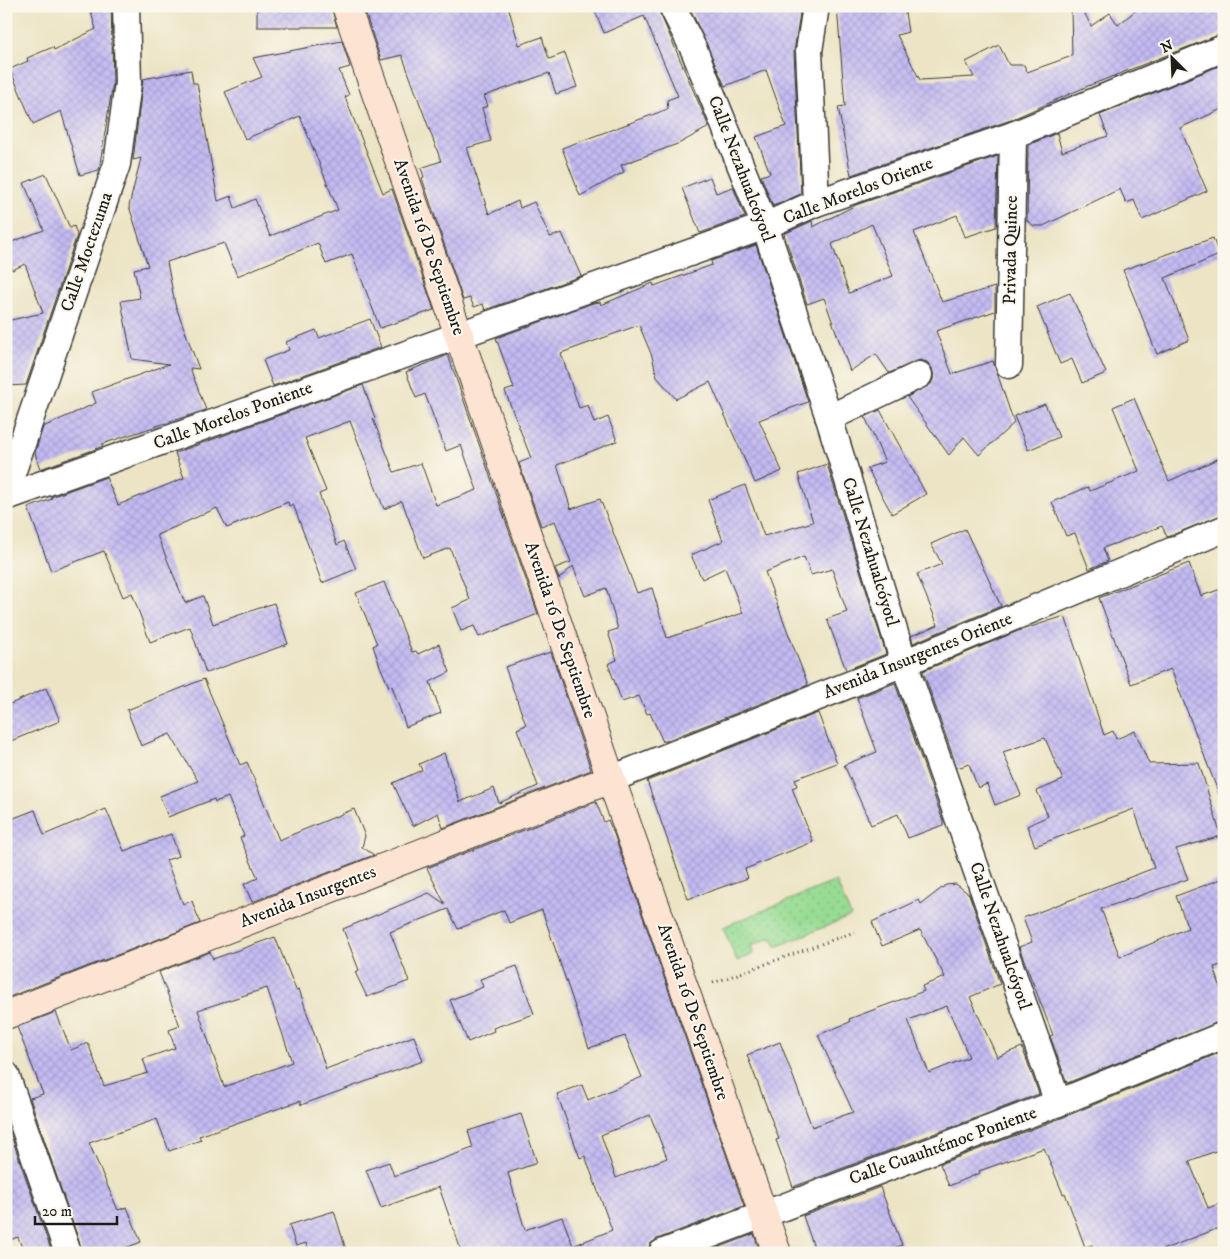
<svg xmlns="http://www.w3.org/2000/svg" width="1230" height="1259" font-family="'IM FELL DW Pica',serif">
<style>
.grass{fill:url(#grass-dots);stroke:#5a7c58}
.building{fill:url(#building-cross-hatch);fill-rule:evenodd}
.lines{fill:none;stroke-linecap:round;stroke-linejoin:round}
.street-casing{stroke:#3b3a35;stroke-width:29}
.secondary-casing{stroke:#3b3a35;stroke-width:30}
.path{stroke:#3b3a35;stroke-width:3;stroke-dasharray:1 4;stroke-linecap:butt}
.street{stroke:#fff;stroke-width:26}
.secondary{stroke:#fde3d1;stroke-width:28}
.labels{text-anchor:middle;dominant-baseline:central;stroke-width:4;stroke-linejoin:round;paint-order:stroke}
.street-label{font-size:18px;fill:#1c1c1c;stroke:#fbf7ec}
</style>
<defs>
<pattern id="grass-dots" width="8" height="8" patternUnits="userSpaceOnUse" patternTransform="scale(1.25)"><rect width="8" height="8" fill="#98dc94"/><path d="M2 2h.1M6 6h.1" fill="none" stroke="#82bc7f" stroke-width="1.8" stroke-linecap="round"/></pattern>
<pattern id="building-cross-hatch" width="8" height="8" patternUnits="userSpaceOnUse" patternTransform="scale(1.25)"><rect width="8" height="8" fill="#c3baf2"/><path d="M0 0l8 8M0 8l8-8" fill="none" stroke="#a79fcf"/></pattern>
</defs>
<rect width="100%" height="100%" fill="#fbf7ec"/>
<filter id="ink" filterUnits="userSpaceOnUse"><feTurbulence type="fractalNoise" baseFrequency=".02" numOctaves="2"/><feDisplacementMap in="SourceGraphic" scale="10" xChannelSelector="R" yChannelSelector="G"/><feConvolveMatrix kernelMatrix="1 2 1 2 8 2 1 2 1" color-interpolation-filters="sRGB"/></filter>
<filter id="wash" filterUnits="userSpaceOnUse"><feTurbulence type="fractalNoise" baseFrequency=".0096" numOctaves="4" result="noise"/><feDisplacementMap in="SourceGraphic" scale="20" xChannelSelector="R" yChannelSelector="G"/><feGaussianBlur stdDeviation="1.12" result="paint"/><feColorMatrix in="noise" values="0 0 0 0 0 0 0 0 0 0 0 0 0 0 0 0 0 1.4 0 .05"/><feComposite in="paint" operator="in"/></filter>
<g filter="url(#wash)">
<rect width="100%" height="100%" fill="#ece4c5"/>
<path class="grass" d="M836 881 851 916 776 947 772 937 751 946 754 954 737 961 723 927Z"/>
<g id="blocks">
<g class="building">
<path d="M89 6H111L113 82 99 170 80 175 61 111 33 124 10 69 28 61 27 58 53 47 54 50 96 29Z"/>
<path d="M257 6H331L337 27H257Z"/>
<path d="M363 6H508L519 45 542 37 549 59 565 53 577 87 556 94 549 73 484 96 488 106 482 108 491 141 467 148 489 214 518 201 520 208 534 202 550 237 562 233 581 276 485 310 483 304 474 307 470 298 463 300 422 178 424 177 421 168 441 161 402 55 381 60Z"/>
<path d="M593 6H657L709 127 680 143 621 165 624 172 580 196 562 148 668 109 667 100 678 96 644 16 604 33Z"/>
<path d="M689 6H801L794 52 801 194 773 206 761 176 770 173 756 137 786 126 766 70 725 86Z"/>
<path d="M837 6H904L908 32 897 35 920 80 974 77 966 62 999 45 1009 65H1024L1027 72 1072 56 1071 6H1081L1091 26 1110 13 1118 25 1141 6H1224V33L1088 86 1008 121 851 175 838 107 845 106Z"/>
<path d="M342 41 350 67 339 70 349 95 345 97 383 193 392 189 434 310 380 328 352 254 326 264 318 243 237 276 224 243 167 262 175 304 199 369 190 368 206 410 102 444 103 446 93 450 40 469 35 453 43 427 96 403 92 392 169 364 132 359 121 301 140 298 134 269 148 266 129 206 141 158 133 160 143 79 191 70 193 83H197L218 201 231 196 235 208 255 199 270 236 338 210 300 116 245 139 225 92 262 77 253 58Z"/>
<path d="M1224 64V108L1180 128 1207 191 1142 220 1134 200 1126 203 1120 189 1043 226H1034L1027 221 1028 145 1057 133 1062 152 1108 136 1100 115Z"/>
<path d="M998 156 996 227 965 237 957 215 914 232 942 302 995 287V311L936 331 952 374 993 361 1014 423 979 455 964 437 949 455 907 397 931 384 934 377 932 368 927 362 920 360 889 373 876 354 850 371 824 298 807 304 784 234 812 221 813 227 856 205ZM872 224 893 276 849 293 832 244Z"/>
<path d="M46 174 70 228 74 226 77 235 26 385 6 386V321L43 313 25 264 12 270 6 255V244L44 230 24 183Z"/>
<path d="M710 177 716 193 733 187 745 217 700 233 682 188Z"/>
<path d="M1213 238 1219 255 1165 278 1189 340 1157 354 1123 270Z"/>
<path d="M756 245 808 402 759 420 782 471 755 483 710 382 676 399 657 377 652 356 639 325 561 353 579 408 588 405 594 423 608 417 617 441 557 465 571 509 600 499 637 593 652 588 667 638 743 613 725 568 702 579 691 555 723 541 708 500 745 485 764 536 813 522 798 474 827 464 886 654 846 670 827 619 847 612 832 569 811 575 804 557 765 572 808 685 663 742 650 713 647 714 639 696 622 702 608 664 617 660 608 632 618 629 606 588 585 596 573 566 559 579 555 568 571 562 555 521 541 526 519 463 531 458 505 391 514 388 496 338 593 303 600 302 601 305 653 283 654 286 712 265 711 261Z"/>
<path d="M1070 293 1106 373 1082 383 1072 359 1060 364 1037 307Z"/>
<path d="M370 319 381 347 273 386 263 360 289 350 286 342 316 330 319 338Z"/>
<path d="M448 355 538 614 479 637 474 626 461 631 452 608 470 600 450 548 423 558 402 501 384 509 350 421 305 438 326 491 319 494 337 545 344 541 356 569 322 583 293 504 289 506 288 502 227 528 217 508 157 535 185 603 203 596 213 624 274 603 288 644 206 673 190 627 150 642 132 593 123 597 104 551 51 571 28 508 52 499 51 497 106 477 118 505 184 478 175 453 363 385 375 418 373 419 394 472 421 463 436 505 477 490 461 445 446 451 425 394 416 398 406 372Z"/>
<path d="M1134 398 1169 481 1224 456V514L1167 537 1162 526 1103 548 1108 561 1089 569 1075 533 1066 536 1052 502 1088 487 1090 491 1139 471 1113 407Z"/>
<path d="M1045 404 1059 437 1028 450 1014 416Z"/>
<path d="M880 410 926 494 892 514 867 468 885 462 865 417Z"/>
<path d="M965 529 1001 606 913 643 911 636 938 625 917 574 942 564 931 544Z"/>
<path d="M1189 563 1201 596 1224 588V802H1222L1171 669 1131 684 1099 598Z"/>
<path d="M384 582 412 652 416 651 418 654 439 644 450 672 430 682 441 713 406 727 392 686 389 687 380 666 373 646 377 644 356 593Z"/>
<path d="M1065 616 1104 735 1113 731 1116 739 1135 731 1149 764 1199 763 1221 836 1176 849 1188 879 1101 909 1120 957 1188 928 1176 896 1224 878V964L1214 967 1224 998V1020L1067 1083 1050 1036 1053 1035 1019 947 1032 942 1023 918 1154 868 1134 809 1035 846 1027 826 1048 816 1037 791 1063 780 1045 738 1003 752 1021 795 995 805 987 784 978 788 969 764 957 768 923 671 1018 631Z"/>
<path d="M551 652 591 770 443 828 438 813 413 826 393 783 422 770 419 764 444 753 460 802 494 788 499 803 538 786 517 729 526 725 505 667Z"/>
<path d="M204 679 240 765 247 762 279 840 354 809 365 836 362 847 374 855 252 902 244 884 258 878 240 838 244 836 228 797 215 802 214 799 168 817 160 796 198 781 170 734 141 746 127 710Z"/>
<path d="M895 683 943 821V825L908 838 898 814 871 825 844 765 877 752 857 698Z"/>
<path d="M46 688 60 721 6 743V706Z"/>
<path d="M818 713 837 763 795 779 797 786 792 788 813 842 745 869 748 878 688 899 647 781Z"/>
<path d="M596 802 604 822 608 820 614 834 744 1206 657 1239 650 1244 647 1253H462L439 1187 381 1208 366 1170 389 1162 394 1176 473 1148 468 1131 521 1114 537 1163 508 1173 525 1230 562 1217 573 1246 612 1230 585 1156 580 1158 557 1094 582 1085 588 1100 642 1077 625 1036 589 1048 542 910 509 923 504 910 458 929 448 909 390 932 409 981 367 997 355 972 359 970 343 929 429 893 445 904 427 868ZM650 1115 667 1158 616 1178 601 1135Z"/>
<path d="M106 809 124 851 171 834 179 856 166 860 183 904 192 901 200 923 6 998V821L35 810 44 835Z"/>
<path d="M956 884 969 894 1000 984 970 997 997 1057 1022 1047 1039 1094 793 1187 776 1140 779 1139 747 1055 780 1042 812 1127 853 1112 818 1035 850 1022 849 1019 924 991 922 986 945 977 920 930 882 946 872 922 919 900 921 904 946 885ZM947 1006 969 1057 929 1073 908 1020Z"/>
<path d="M275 937 296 990 299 989 326 1069 414 1036 423 1061 301 1105 300 1101 199 1136 201 1140 169 1151 157 1119 89 1143 118 1210 127 1207 141 1242 112 1253H83L30 1098 43 1094 17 1027 56 1012 71 1050 88 1043 104 1086 148 1073 143 1059 175 1048 169 1030 180 1026 159 972 210 952 213 959ZM267 988 292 1062 224 1087 198 1010Z"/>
<path d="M517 966 534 1014 493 1028 494 1031 468 1042 450 1000 483 987 480 979Z"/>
<path d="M1224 1051V1148L1189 1161 1208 1208 1224 1202V1226L1154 1253H1095L1092 1245 1085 1247 1065 1193 1063 1194 1044 1148 979 1171 980 1173 949 1186 940 1164 1064 1117Z"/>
<path d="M6 1121 52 1253H24L18 1237 6 1241Z"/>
<path d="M880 1187 902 1245 882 1253H816L803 1216Z"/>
<path d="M334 1211 347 1253H309L306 1243 296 1246 289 1225Z"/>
<path d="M754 1234 760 1253H705Z"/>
</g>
</g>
</g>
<g filter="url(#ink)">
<use href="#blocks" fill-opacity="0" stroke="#3b3a35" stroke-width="1"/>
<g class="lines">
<defs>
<g id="street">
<path d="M672 6 694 50 765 226 829 418 904 663 1058 1103"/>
<path d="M816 203 809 51 816 6"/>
<path d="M1009 365 1013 135"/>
<path d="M829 418 919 375"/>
<path d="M6 491 117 164 128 83 126 6"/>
<path d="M6 497 765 226 816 203 1013 135 1224 48"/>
<path d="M611 779 904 663 1224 529"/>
<path d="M6 1075 68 1253"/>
<path d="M662 1253 1058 1103 1224 1035"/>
</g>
<g id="secondary">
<path d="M346 6 611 779 777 1253"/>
<path d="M6 1015 611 779"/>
</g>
</defs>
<use href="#street" class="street-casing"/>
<use href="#secondary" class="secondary-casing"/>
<path class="path" d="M713 983 857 931"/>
<use href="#street" class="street"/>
<use href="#secondary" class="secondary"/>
</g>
</g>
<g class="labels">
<g class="street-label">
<text transform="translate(741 169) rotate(69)">Calle Nezahualcóyotl</text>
<text transform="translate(858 191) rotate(-21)">Calle Morelos Oriente</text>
<text transform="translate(429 247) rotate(71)">Avenida 16 De Septiembre</text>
<text transform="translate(1011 250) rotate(-89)">Privada Quince</text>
<text transform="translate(87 252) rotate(-71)">Calle Moctezuma</text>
<text transform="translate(233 416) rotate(-20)">Calle Morelos Poniente</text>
<text transform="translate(870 552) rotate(73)">Calle Nezahualcóyotl</text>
<text transform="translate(560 630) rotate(71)">Avenida 16 De Septiembre</text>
<text transform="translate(918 656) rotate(-22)">Avenida Insurgentes Oriente</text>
<text transform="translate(308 897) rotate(-21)">Avenida Insurgentes</text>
<text transform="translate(1000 936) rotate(71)">Calle Nezahualcóyotl</text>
<text transform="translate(693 1012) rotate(71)">Avenida 16 De Septiembre</text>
<text transform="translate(943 1146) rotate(-20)">Calle Cuauhtémoc Poniente</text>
</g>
</g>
<rect width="1230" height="1259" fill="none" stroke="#fbf7ec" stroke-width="25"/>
<g transform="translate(1172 58) rotate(336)" stroke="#fbf7ec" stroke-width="4" paint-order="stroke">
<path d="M0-4L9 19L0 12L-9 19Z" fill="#1c1c1c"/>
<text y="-8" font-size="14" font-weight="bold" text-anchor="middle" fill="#1c1c1c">N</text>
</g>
<path d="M35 1216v8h82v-8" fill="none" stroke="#1c1c1c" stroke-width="2.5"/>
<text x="42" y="1216" font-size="15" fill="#1c1c1c" stroke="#fbf7ec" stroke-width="4" paint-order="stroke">20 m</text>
</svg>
